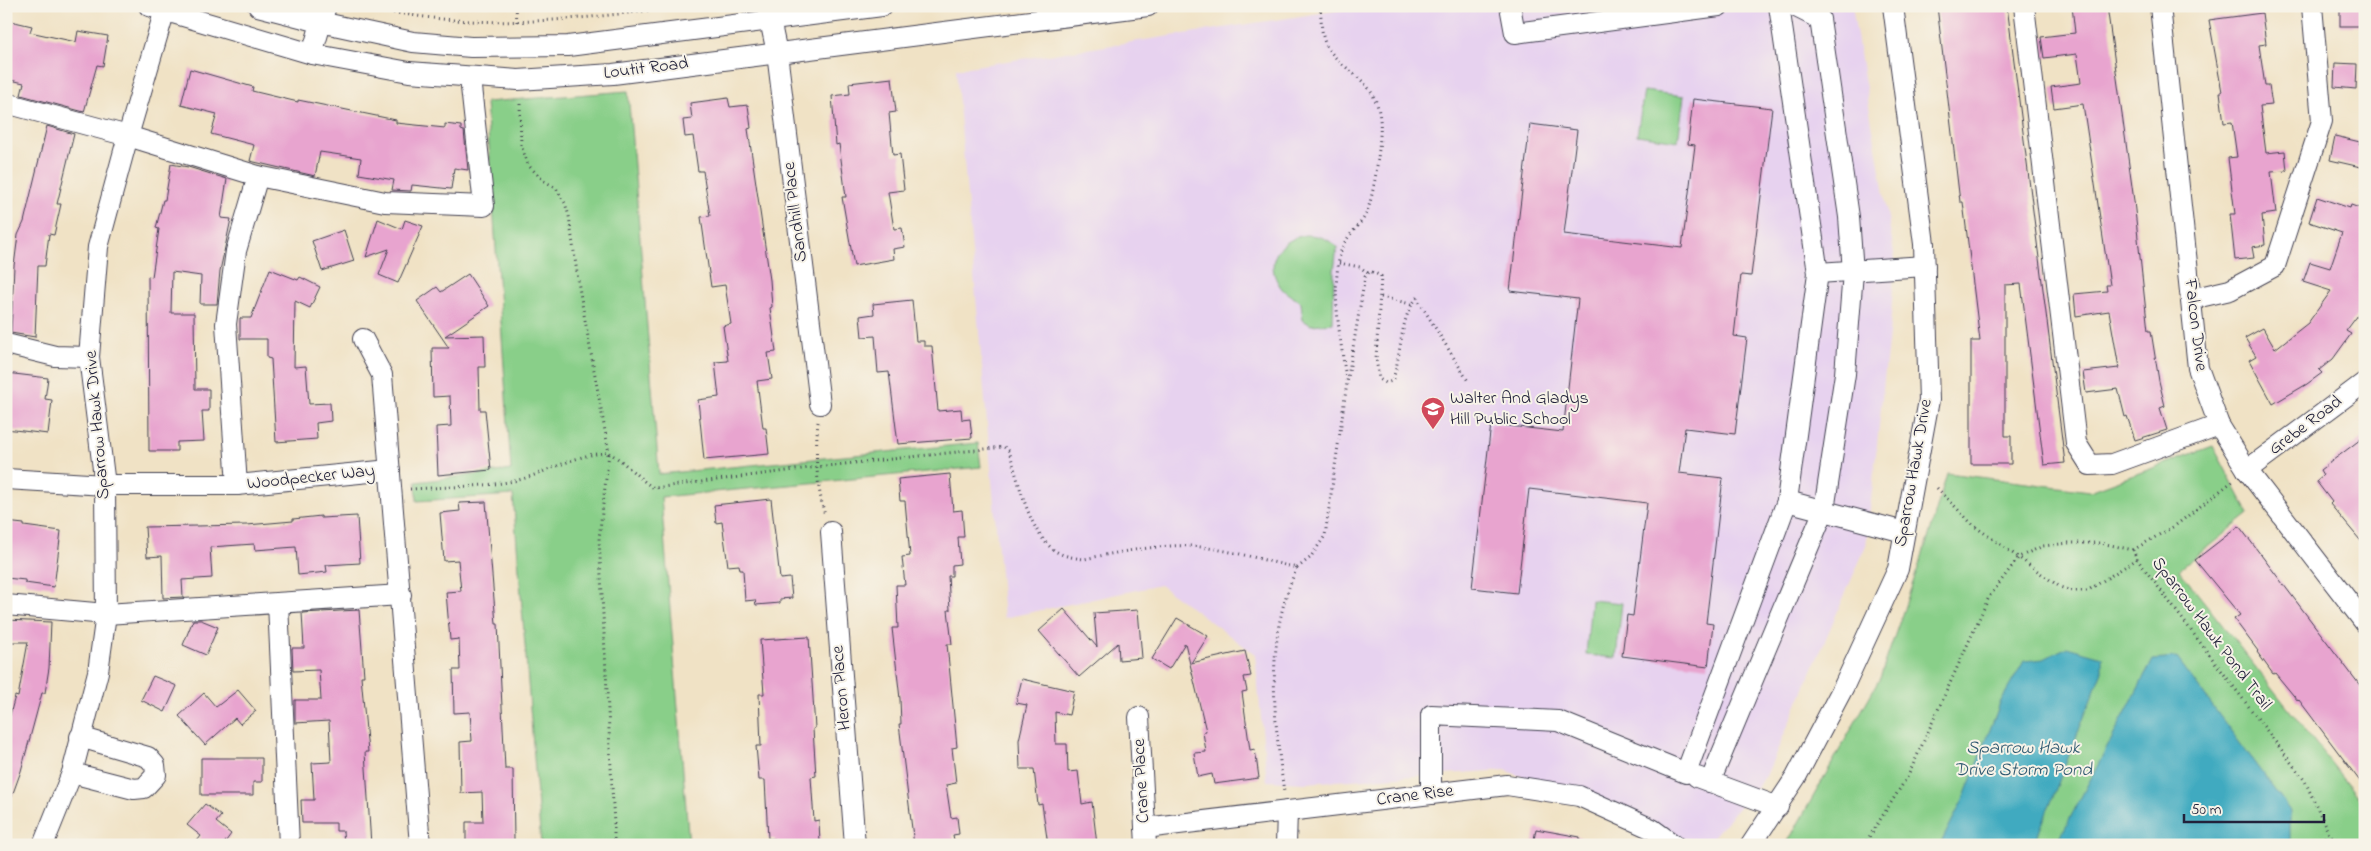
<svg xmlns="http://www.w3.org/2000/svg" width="2371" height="851" font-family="'Indie Flower',sans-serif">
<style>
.built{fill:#e7d2ef}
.green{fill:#89cf89;stroke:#567862}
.water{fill:#40aac0;stroke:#31667e}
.building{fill:#e8a4cf}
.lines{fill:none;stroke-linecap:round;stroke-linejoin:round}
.minor-casing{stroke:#413f50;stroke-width:22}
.path{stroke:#413f50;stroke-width:3;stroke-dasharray:1 4;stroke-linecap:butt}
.minor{stroke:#fff;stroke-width:20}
.labels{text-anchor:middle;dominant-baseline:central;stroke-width:4;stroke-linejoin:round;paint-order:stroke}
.street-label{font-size:18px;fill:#22223b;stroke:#f7f3e8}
.poi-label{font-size:18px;fill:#22223b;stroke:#f7f3e8;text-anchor:start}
.water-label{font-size:19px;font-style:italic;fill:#2e5870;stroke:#f7f3e8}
</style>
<rect width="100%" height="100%" fill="#f7f3e8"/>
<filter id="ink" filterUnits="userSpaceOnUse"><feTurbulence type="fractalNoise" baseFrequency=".02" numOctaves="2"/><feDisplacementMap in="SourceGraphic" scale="10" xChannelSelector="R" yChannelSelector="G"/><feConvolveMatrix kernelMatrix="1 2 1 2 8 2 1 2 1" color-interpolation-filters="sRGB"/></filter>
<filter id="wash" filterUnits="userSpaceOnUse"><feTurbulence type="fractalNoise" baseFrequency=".0096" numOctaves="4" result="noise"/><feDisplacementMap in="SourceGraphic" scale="20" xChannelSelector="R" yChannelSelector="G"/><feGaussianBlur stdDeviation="1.12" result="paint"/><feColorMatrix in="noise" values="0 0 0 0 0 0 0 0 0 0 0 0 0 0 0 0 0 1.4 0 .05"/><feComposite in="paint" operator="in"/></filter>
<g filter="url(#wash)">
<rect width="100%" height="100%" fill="#f0e2c5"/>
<path class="built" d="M1366 6H1852L1895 259 1891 315 1866 546 1766 776 1706 845H1697L1505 770 1305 783 1267 781 1255 654 1160 585 1004 618 956 69Z"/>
<g class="green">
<path d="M628 91 659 474 978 443 981 467 661 497 689 845H541L513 495 417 501 416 482 511 470 486 102Z"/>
<path d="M1644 91 1684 96 1678 141 1637 135Z"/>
<path d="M1305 235C1319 235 1327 238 1337 247L1334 271 1333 323 1311 325 1303 320 1301 303C1295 297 1285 294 1280 286 1263 261 1280 240 1305 235Z"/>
<path d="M2213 446 2249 514 2179 570 2365 806V845H1786L1880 678 1928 539 1947 473 2090 491Z"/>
<path d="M1591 600 1622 603 1616 658 1586 655Z"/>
</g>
<g class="water">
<path d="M2067 647 2102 657V671L2034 845H1940L1964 797 2001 701 2024 661 2044 659Z"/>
<path d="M2177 658 2290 811V840L2287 845H2056L2153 660Z"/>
</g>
<g id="blocks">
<g class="building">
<path d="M1937 6H2007L2065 463 2044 465 2021 284 2005 285V436H2011V464H1971V341H1980L1963 202H1960Z"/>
<path d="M2072 6H2107L2134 201 2148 331H2151L2159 381 2165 406 2160 408 2167 430 2135 440 2127 416 2125 417 2118 389 2086 393 2083 372 2119 368 2109 311 2076 316 2074 294 2107 291 2106 285H2110L2083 104 2054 108 2051 87 2081 83 2077 54 2044 58 2041 37 2075 33Z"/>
<rect x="2340" y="6" width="24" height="20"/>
<path d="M2262 13 2266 44 2259 45 2265 86H2269L2272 105 2260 106 2266 153 2285 151 2287 171 2271 172 2276 213 2262 215 2265 245 2252 247 2254 258 2235 260 2230 214H2235L2228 158 2237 157 2232 122 2224 123 2220 92H2222L2209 20Z"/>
<path d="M6 20 32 26 30 32 76 42 78 31 108 36 103 66 97 65 84 112 21 95 24 83 6 79Z"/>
<path d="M2335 63 2357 64 2356 89 2334 87Z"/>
<path d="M190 69 253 87 252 91 298 102V100L396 120V123L445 128V124L461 126V130L464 131 468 170 454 168 451 189 412 185 411 191 392 190 394 180 359 174 361 158 320 152 315 176 250 161 254 145 211 134 217 114 181 105Z"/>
<path d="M892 78 896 112 889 113 893 155 900 154 904 190 888 192 894 229 902 228 905 247 893 249 894 259 854 266 842 197H846L839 144 836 145 832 96 850 94 849 83Z"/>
<path d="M728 98 730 107 748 105 751 128 748 129 770 280 772 307 770 308 776 352 768 353 772 379 757 381 763 428H766L769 454 704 460 698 400 719 397 715 362 728 361 723 326 731 324 725 285 711 287 701 217 710 216 703 171H698L693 136 685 137 683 120 692 119 690 103Z"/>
<path d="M1693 99 1772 108 1751 276 1741 275 1734 336 1747 338 1735 434 1685 428 1679 473 1723 478 1706 623 1713 624 1708 667 1622 656 1627 615 1633 616 1647 503 1529 489 1517 593 1472 588 1491 424 1563 432 1578 299 1510 291 1530 124 1577 130 1564 234 1682 248 1695 145 1688 144Z"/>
<path d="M47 126 74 134 57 204H61L54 235 49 234 45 266H38L35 337 11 333 14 266 18 235 24 222Z"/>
<path d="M2335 136 2360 142 2359 145 2365 146V168L2330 160Z"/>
<path d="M171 164 188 167 227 179 221 218 231 219 220 271 217 304H200L201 276 172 272 171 313H194L195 389H209V411H202L204 441 177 442V451H149L148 276 152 277 159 229 156 228 163 200H165Z"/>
<path d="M2317 197 2350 208 2351 205 2365 210V300L2361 311 2346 331 2351 334 2333 359 2319 370 2322 373 2307 384 2273 404 2249 360 2256 356 2245 338 2263 328 2275 349 2308 323 2331 291 2303 282 2310 262 2330 268 2342 233 2309 222Z"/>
<path d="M378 219 402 229 405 220 423 226 398 283 379 275 389 249 366 257Z"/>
<path d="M344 230 354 261 322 271 312 241Z"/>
<path d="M270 269 298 280 300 277 320 287 310 308 295 301 294 367 306 366 309 404 330 403 331 421 316 423 317 439 276 442 271 359 267 358V339H240V318H251Z"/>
<path d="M468 274 489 306 445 336 484 335 485 367H479L480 410H485L491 470 438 475 436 427 451 426 450 396 433 397 432 348H449L417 301 437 287 441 292Z"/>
<path d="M912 300 916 341H924V346H932L938 411 961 409 962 420 970 419 972 438 898 444 889 372 878 373 875 336 862 337 860 316 874 314 873 304Z"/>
<path d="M6 373 48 378 45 399 52 400 48 434 6 429Z"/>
<path d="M2365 436V546L2330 504 2332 502 2316 481 2323 475 2320 470Z"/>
<path d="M950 474 953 511 962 510 964 537H958L960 564 952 565V576H948L950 610H948L952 644H947L957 747 952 748 956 783 946 785 951 818 957 817 959 834 953 835 955 845H914L899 724H901L900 699 892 628H898L896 585H905L902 557 910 556 905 501H900L898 479Z"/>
<path d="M771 499 780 579 790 578 792 598 780 599V603L756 605 755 600 745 601 743 570H740L739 565 728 566 722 522 716 523 714 505Z"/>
<path d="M486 502 496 624H498L505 769H513L514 841 466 843V822H483L482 792 461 793 460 742 472 741 470 712 454 713 453 670H460L459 639 450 640 446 592 461 591 458 560 444 561 440 513 460 511 459 503Z"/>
<path d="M321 516V518L357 516 360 563 326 565 327 572 298 575 296 547 255 550 254 544 210 547 212 578 182 580 183 597 163 598 162 556 147 557 145 527 247 525 293 521V519Z"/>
<path d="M6 522 24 524V526L61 531 54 587 25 583V580L6 578Z"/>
<path d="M2239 526 2365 692V788L2299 700 2298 701 2275 673 2273 674 2257 652 2258 651 2234 619 2240 615 2195 560Z"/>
<path d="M1064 609 1097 647 1094 613 1138 610 1142 658 1119 660 1118 643 1079 677 1039 631Z"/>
<path d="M359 610 364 676H361L368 752H365L371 845H344L343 831H336V823H302L301 800H314L312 763 331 762 329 721 295 723V700H321L319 670 293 671 292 648H304L302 613Z"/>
<path d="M1177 618 1208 636 1191 663 1245 651 1251 676 1244 677 1247 691 1242 692 1250 750 1255 749 1259 778 1214 784 1212 774 1198 777 1194 753 1206 752 1203 732 1206 731 1185 643 1169 669 1152 659Z"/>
<path d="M6 620 51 622 49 668 45 693H42L21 771 8 807 6 730 15 696 18 697 28 642H6Z"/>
<path d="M193 620H201L218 627 206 655 183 645Z"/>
<path d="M809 637 815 728 813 729 816 776 811 777 814 821 819 820 820 844 775 845V839H768L765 780H759L756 746H761L759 694H764L760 640Z"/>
<path d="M153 676 177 686 165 712 141 700Z"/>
<path d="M1022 679 1074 691 1069 715 1055 712 1056 744H1067L1068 772 1078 771 1082 804 1092 802 1097 845H1048L1042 804 1038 805 1034 769H1020L1019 740 1027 705 1016 703Z"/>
<path d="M238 690 256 711 240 724 235 718 205 745 179 716 204 693 216 707Z"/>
<path d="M201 758H262V782H253V795H201Z"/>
<path d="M205 804 221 816 216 822 231 834 223 845H194L201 836 187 825Z"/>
<path d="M1536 829 1580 837 1579 845H1533Z"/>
</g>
</g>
</g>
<g filter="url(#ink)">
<use href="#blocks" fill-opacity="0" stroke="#413f50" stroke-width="1"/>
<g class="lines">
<defs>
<g id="minor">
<path d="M149 6 312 54 409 72 518 80 613 74 1148 6"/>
<path d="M258 6 320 22 413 42 471 47 568 46 882 6"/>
<path d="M1510 6 1515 33 1719 6"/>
<path d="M2024 6 2076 443 2090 465 2112 464 2219 425"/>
<path d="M2160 6 2198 368 2219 425 2247 470 2365 623"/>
<path d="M770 20 777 53 820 404"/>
<path d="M312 54 326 6"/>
<path d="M6 103 128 136 258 176 385 202 484 206 470 78"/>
<path d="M1818 273 1925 266"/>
<path d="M2191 299 2230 290 2275 266 2322 121 2312 6"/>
<path d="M363 339 382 375 420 845"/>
<path d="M6 344 55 356 89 357"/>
<path d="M2247 470 2365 382"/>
<path d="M6 479 105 485H237L390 470"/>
<path d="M237 485 226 324 236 251 258 176"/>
<path d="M1787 501 1904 532"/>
<path d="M831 532 855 845"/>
<path d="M278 603 289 845"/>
<path d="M6 605 106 614 401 595"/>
<path d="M1139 717 1146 845"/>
<path d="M72 773 134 789 144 788 156 775 155 765 148 757 80 737"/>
<path d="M1697 777 1778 807"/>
<path d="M1710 782 1824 510 1845 374 1853 272 1849 217 1820 19 1794 6"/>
<path d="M1431 794V715L1558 721 1686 773 1787 501 1818 273 1779 6"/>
<path d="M1145 828 1507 785 1579 796 1652 829 1674 845"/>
<path d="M43 845 72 773 98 672 106 614 105 485 89 357 98 247 128 136 166 6"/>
<path d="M1286 845 1287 811"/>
<path d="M1751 845 1796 777 1844 686 1898 569 1929 400 1924 244 1893 6"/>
</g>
</defs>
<use href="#minor" class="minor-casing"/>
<g class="path">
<path d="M359 6C373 11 389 12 404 14 500 30 589 18 684 6"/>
<path d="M516 6 517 23"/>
<path d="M1320 6C1322 21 1320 38 1329 50 1349 76 1376 80 1380 119 1382 138 1374 200 1365 216 1358 228 1345 237 1341 251 1330 292 1341 338 1346 380"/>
<path d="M520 104 521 145 528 165 544 181 556 188 565 203 569 216 579 287 609 453C626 462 637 478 654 488L826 466 1004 447 1009 451C1019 481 1028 531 1054 550 1062 556 1074 558 1084 559 1115 553 1160 544 1191 546 1227 549 1263 560 1297 568 1264 638 1274 718 1284 792"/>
<path d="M1339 263 1360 267 1368 273"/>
<path d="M1381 297 1411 304"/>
<path d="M818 422C815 454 816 484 825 515"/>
<path d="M1937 488 1973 525 2060 587 2072 591H2087L2137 559"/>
<path d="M410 489C442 487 484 487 514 481 547 474 575 453 609 453L599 538 614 825V845"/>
<path d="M2133 550 2176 525 2233 481"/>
<path d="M1297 568 1310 558 1325 536 1347 383 1365 277 1370 271 1381 276 1376 358 1379 379 1386 383 1392 381C1402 357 1399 317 1417 298L1468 381"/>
<path d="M1864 845 1908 776 1989 597 2019 557 2043 546 2069 543H2101L2133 550 2137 559 2305 781 2329 834 2343 845"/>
<path d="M2319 845 2329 834"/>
</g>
<use href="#minor" class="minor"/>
</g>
</g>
<defs>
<symbol id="school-pin" viewBox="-11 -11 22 30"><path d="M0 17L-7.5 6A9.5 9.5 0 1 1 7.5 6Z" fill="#d1495b" stroke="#f7f3e8"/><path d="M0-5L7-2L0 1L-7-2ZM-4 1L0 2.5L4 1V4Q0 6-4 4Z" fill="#fff"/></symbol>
</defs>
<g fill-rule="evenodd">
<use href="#school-pin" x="1419" y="395" width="28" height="38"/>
</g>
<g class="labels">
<g class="street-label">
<text transform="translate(646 69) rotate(-7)">Loutit Road</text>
<text transform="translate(796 212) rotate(-97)">Sandhill Place</text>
<text transform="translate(2195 325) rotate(83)">Falcon Drive</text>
<text transform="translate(98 425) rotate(-95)">Sparrow Hawk Drive</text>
<text transform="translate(2306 426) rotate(-37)">Grebe Road</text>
<text transform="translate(1914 473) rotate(-80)">Sparrow Hawk Drive</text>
<text transform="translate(311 478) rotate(-6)">Woodpecker Way</text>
<text transform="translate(2211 634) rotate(53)">Sparrow Hawk Pond Trail</text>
<text transform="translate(842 688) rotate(-95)">Heron Place</text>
<text transform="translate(1142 781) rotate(-93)">Crane Place</text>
<text transform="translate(1415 796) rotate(-7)">Crane Rise</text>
</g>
<g class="poi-label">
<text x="1450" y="399">Walter And Gladys<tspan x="1450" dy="21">Hill Public School</tspan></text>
</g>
<g class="water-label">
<text x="2023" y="748">Sparrow Hawk<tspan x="2023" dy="22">Drive Storm Pond</tspan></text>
</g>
</g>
<rect width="2371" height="851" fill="none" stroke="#f7f3e8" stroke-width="25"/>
<path d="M2184 814v8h140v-8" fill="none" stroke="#22223b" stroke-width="2.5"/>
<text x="2191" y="814" font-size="15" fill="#22223b" stroke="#f7f3e8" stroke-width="4" paint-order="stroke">50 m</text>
</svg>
